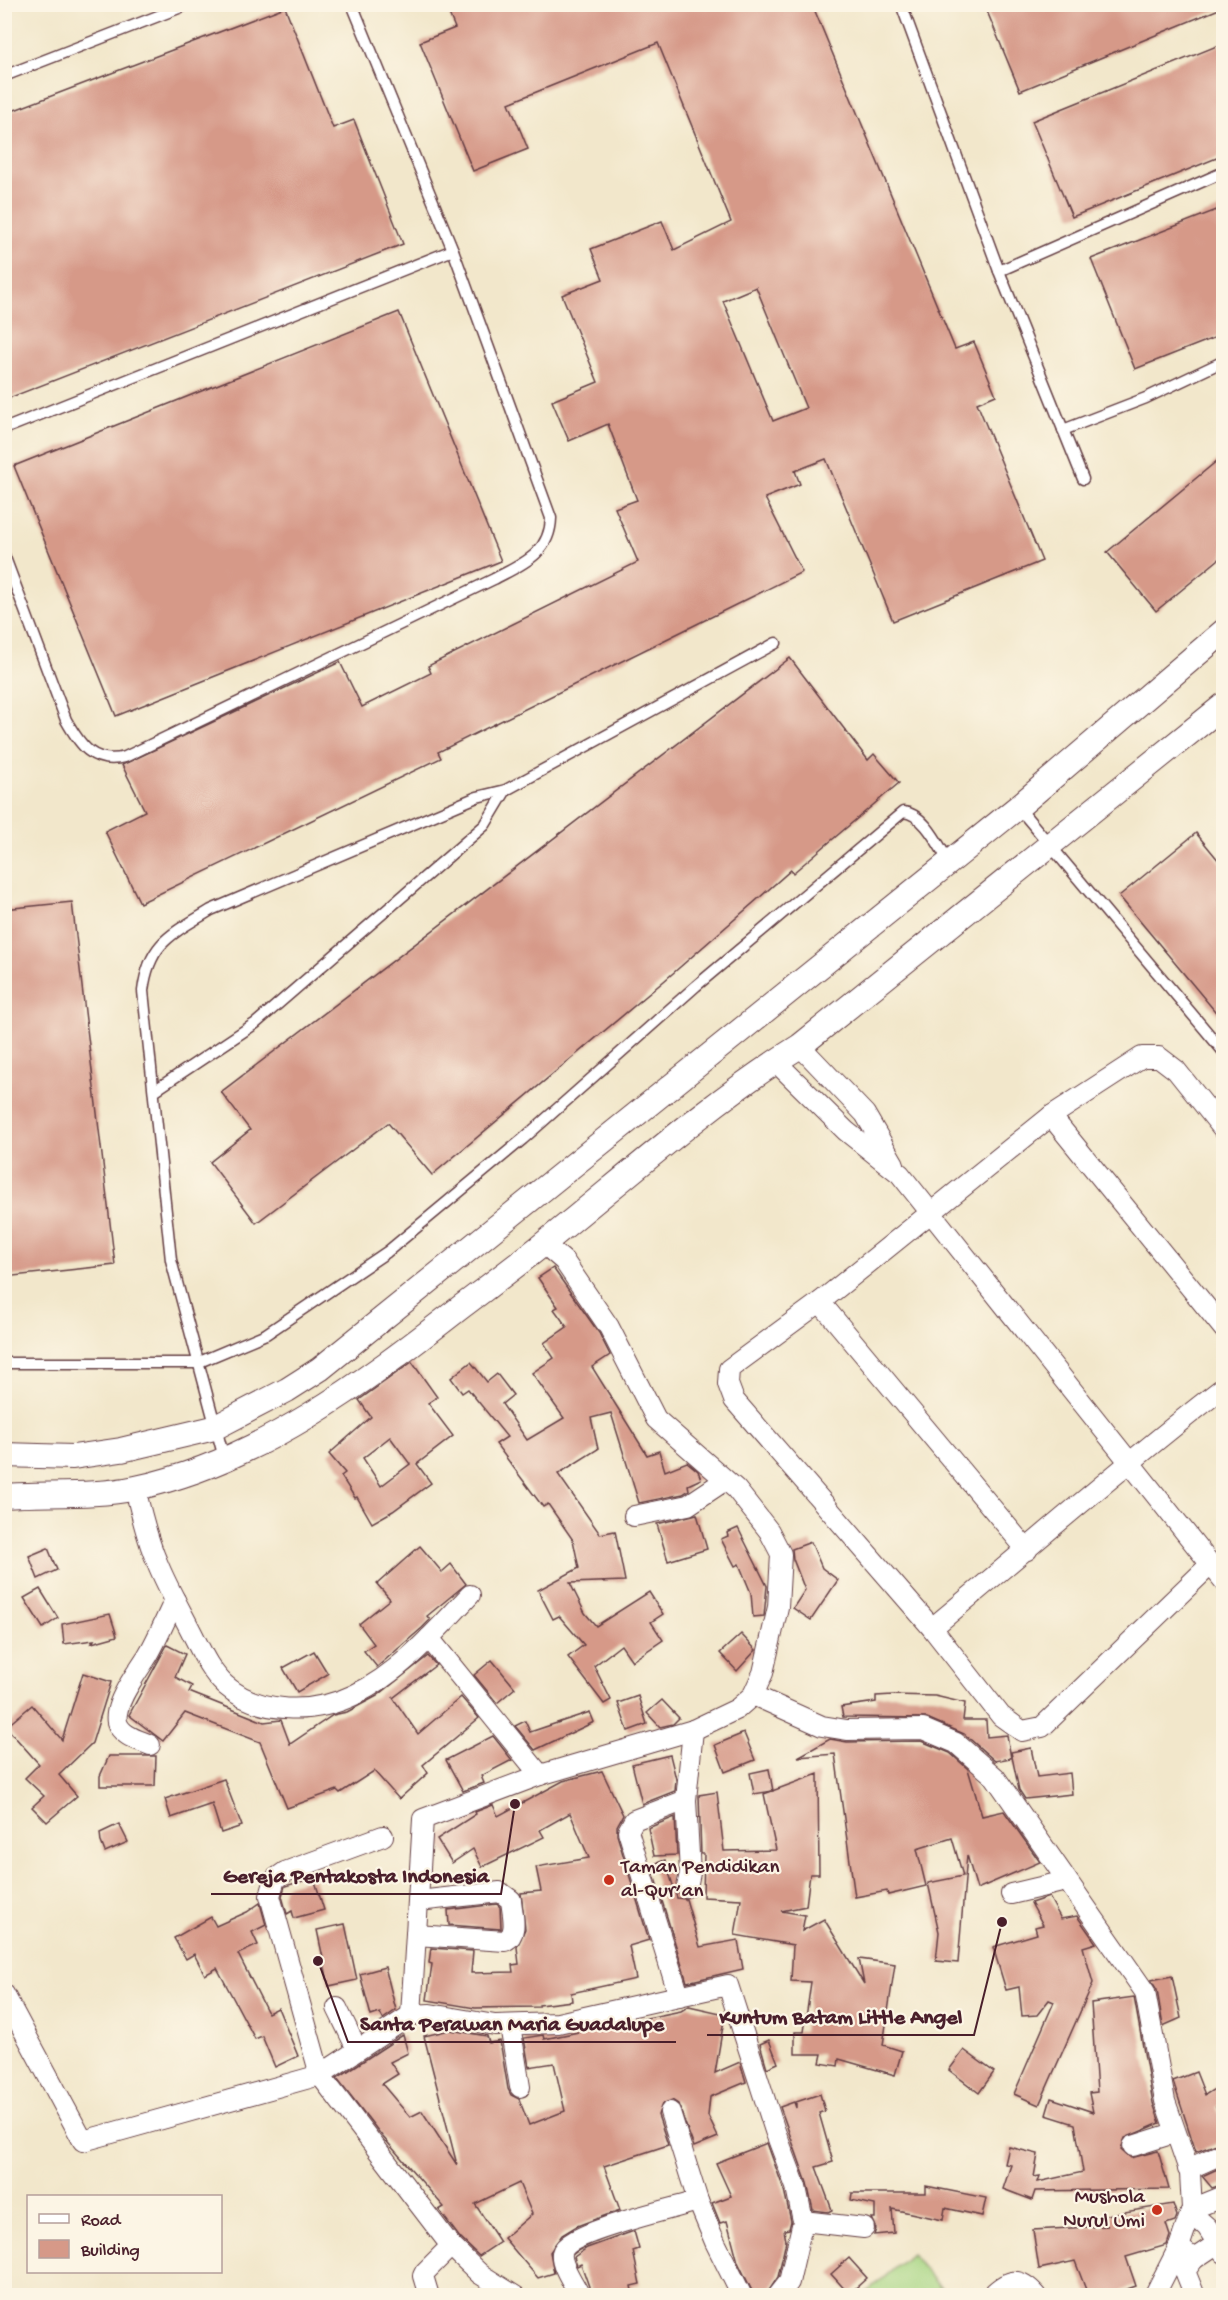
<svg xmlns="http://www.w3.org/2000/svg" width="1228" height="2300" font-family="'Gochi Hand',sans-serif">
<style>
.green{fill:#a8d684;stroke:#797a58;stroke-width:1.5}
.building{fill:#d69988;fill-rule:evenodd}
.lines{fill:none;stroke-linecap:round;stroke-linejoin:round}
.service-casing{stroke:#633d43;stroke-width:13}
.minor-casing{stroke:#633d43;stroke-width:22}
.tertiary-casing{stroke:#633d43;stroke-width:26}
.service{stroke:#fff;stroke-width:10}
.minor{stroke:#fff;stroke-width:20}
.tertiary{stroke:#fff;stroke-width:24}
.poi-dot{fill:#c8321e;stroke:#fcf5e5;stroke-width:2}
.labels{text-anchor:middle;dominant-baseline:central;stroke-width:4.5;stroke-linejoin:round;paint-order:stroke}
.poi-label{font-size:21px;fill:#4a1f2b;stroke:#fcf5e5;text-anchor:start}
.leader{fill:none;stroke:#4a1f2b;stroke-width:2}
.callout-dot{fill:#4a1f2b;stroke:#fcf5e5;stroke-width:2}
.callout-label{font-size:22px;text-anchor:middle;font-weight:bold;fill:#4a1f2b;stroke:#fcf5e5;stroke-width:4.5;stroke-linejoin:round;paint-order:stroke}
</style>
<rect width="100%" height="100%" fill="#fcf5e5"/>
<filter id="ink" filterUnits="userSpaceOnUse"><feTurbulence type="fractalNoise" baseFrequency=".0167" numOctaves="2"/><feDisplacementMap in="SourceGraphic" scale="12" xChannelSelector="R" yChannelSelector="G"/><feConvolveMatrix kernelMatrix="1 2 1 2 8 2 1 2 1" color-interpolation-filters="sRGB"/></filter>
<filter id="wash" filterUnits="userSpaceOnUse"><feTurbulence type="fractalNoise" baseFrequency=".008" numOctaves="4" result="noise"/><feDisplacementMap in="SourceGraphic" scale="24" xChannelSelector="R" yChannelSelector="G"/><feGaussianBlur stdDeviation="1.35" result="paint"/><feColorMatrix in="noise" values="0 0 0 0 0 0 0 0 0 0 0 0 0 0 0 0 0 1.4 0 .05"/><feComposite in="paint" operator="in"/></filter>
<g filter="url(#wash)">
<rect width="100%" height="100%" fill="#f2e7cb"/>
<path class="green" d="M911 2254 947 2295H864Z"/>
<g id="blocks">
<g class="building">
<path d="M445 4H812L955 349 974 342 996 395 977 403 1042 561 893 621 826 459 795 471 800 484 765 498 802 572 438 752 441 758 140 903 105 831 145 811 122 765 340 662 362 707 431 673 428 666 638 562 615 508 637 500 608 424 569 441 552 401 598 382 562 295 603 279 591 249 662 221 674 250 731 222 658 43 509 103 528 149 473 171 420 42 455 28ZM756 287 806 408 773 421 723 301Z"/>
<path d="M984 4H1224V7L1020 91Z"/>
<path d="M285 7 333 128 354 120 403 244 4 400V114Z"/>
<path d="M1224 43V155L1072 217 1032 121Z"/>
<path d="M1224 207V334L1135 369 1091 259Z"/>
<path d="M399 312 501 561 116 716 14 466Z"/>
<path d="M1224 455V555L1156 611 1107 552Z"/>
<path d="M790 658 868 760 874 754 899 783 793 873 791 870 664 981 432 1175 388 1123 256 1223 210 1162 250 1130 221 1092Z"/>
<path d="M1196 833 1224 867V1022L1119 896Z"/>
<path d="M72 902 115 1265 4 1277V909Z"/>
<path d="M553 1268 599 1333 610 1355 592 1367 647 1455 659 1451 665 1471 687 1462 698 1471 701 1479 688 1485 689 1490 683 1494 639 1503 611 1413 591 1418 598 1449 558 1474 600 1534 615 1531 625 1581 570 1583 585 1613 596 1626 649 1592 663 1614 651 1622 663 1640 632 1661 621 1645 594 1666 611 1700 604 1704 568 1657 584 1645 559 1616 553 1619 538 1590 579 1568 573 1540 548 1504 543 1507 496 1444 507 1437 468 1389 462 1393 451 1378 471 1362 487 1382 497 1374 513 1395 502 1404 527 1440 564 1418 532 1373 554 1358 544 1343 567 1327 554 1309 558 1307 538 1278Z"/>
<path d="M412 1362 437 1397 428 1403 453 1436 417 1464 431 1483 393 1511 372 1523 357 1497 355 1498 341 1476 345 1473 329 1454 371 1417 359 1400ZM390 1437 410 1464 381 1486 363 1458Z"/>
<path d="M697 1514 707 1549 668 1561 657 1524Z"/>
<path d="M738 1528 767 1586 764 1616 753 1617 751 1593 739 1564 735 1566 721 1539 728 1536 727 1533Z"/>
<path d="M811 1542 822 1568 838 1580 811 1620 793 1608 805 1590 793 1559 792 1549Z"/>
<path d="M420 1546 442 1572 451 1564 466 1584 427 1616 430 1620 422 1628 377 1667 364 1651 374 1644 359 1624 390 1599 377 1584Z"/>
<path d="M48 1548 57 1570 38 1579 29 1556Z"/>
<path d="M40 1589 58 1618 43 1628 24 1598Z"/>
<path d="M110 1614 117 1636 92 1643 94 1640 64 1644 62 1624Z"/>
<path d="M741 1634 756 1650 737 1671 720 1653Z"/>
<path d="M167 1645 185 1654 175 1677 192 1686 189 1692 264 1722 281 1720 290 1744 333 1715 347 1712 377 1696 428 1656 436 1665 393 1698 418 1734 461 1697 479 1718 423 1765 428 1773 399 1799 374 1771 340 1793 337 1790 287 1808 260 1742 185 1713 163 1741 129 1715Z"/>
<path d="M314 1651 328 1674 297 1692 283 1668Z"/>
<path d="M492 1660 515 1688 497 1703 474 1675Z"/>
<path d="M83 1673 111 1682 92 1743 59 1775 77 1796 47 1822 32 1807 44 1796 25 1778 39 1764 6 1727 32 1705 62 1740Z"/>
<path d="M893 1695 935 1696 965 1703 963 1720H986L987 1737 1007 1735 1011 1758 995 1761 964 1734 927 1718 843 1717 841 1707 876 1702V1696Z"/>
<path d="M638 1696 647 1724 628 1731 618 1703Z"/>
<path d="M662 1700 679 1718 673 1724 660 1727 647 1713Z"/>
<path d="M590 1712 594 1722 535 1750 515 1726 525 1721 530 1732Z"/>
<path d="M744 1733 755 1760 725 1772 715 1745Z"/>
<path d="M493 1736 512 1760 481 1776 484 1783 463 1791 446 1760Z"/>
<path d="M830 1739 847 1742 921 1741 950 1753 968 1769 982 1816 1004 1811 1040 1862 977 1889 967 1855 958 1963 936 1961 939 1932 928 1883 963 1876 952 1838 917 1849 926 1886 888 1895 887 1891 855 1897 835 1754 798 1757Z"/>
<path d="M1031 1748 1037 1777 1070 1773 1072 1794 1025 1799 1019 1790 1011 1752Z"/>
<path d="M670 1755 676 1779 675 1791 642 1804 632 1764Z"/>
<path d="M109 1756H156L155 1786H100V1776Z"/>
<path d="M769 1769 773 1791 754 1794 750 1773Z"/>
<path d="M602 1771 623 1815 617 1826V1835L649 1940 629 1946 636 1979 571 1993 572 2001 539 2005V2007L475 2008 427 2000 432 1964 429 1963 431 1948 473 1951 471 1973 513 1972 512 1965 519 1964 517 1947 525 1929 521 1893 541 1891 536 1867 589 1858 570 1813 540 1830 544 1837 482 1867 473 1849 452 1863 437 1839 476 1814 475 1812 493 1805 498 1816 563 1781Z"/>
<path d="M818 1774 819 1874H810L806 1906 781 1911 805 1915 802 1931 824 1919 864 1984 859 1959 895 1964 883 2045 902 2051 895 2075 839 2059 838 2066 820 2063 822 2054H795V2032H804L811 1982 791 1981 793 1945 735 1935 741 1899 703 1897 704 1854H701L699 1795 717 1792 724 1851 776 1850 764 1794Z"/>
<path d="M224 1779 242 1826 221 1833 212 1804 171 1818 165 1799Z"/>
<path d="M675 1817 677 1855 654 1856 648 1828Z"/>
<path d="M119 1824 128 1842 105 1852 101 1842 100 1833Z"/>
<path d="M665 1860 677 1898 686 1899 700 1947 738 1940 743 1969 687 1982 651 1865Z"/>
<path d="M314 1878 324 1910 294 1918 292 1911 287 1914 282 1896 285 1886Z"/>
<path d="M1049 1897 1061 1919 1077 1916 1096 1943 1083 1947 1093 1983 1039 2105 1014 2094 1054 2002 1049 2000 1037 2015 1022 2016 1019 1987 1006 1990 993 1947 1037 1934 1035 1927 1043 1925 1031 1903Z"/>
<path d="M260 1903 266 1925 252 1932 258 1945 238 1954 268 2013 278 2008 298 2056 275 2067 262 2036 255 2039 217 1968 205 1975 194 1954 186 1959 174 1938 211 1917 216 1926 247 1912Z"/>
<path d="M497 1904 500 1907 501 1929 449 1925 448 1910Z"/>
<path d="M345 1924 357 1980 329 1986 317 1930Z"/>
<path d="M385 1967 396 2010 383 2019 380 2013 371 2016 360 1974Z"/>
<path d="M1172 1976 1181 2018 1163 2026 1157 1990 1151 1980Z"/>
<path d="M1134 1997 1153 2103 1160 2123 1125 2138 1121 2149 1131 2158 1158 2151 1169 2189 1035 2191 1032 2200 1003 2189 1011 2165 1005 2164 1009 2147 1038 2154 1034 2177 1040 2176 1038 2182 1083 2172 1075 2124 1046 2115 1051 2098 1093 2112 1089 2093 1097 2092 1091 2003Z"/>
<path d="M689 2006 725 2014 715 2073 740 2062 746 2082 710 2097 708 2116 718 2137 694 2147 678 2104 672 2100 662 2104 658 2115 668 2145 604 2166 620 2210 577 2226 562 2235 550 2252 554 2273 538 2278 504 2238 532 2214 519 2183 475 2204 500 2242 479 2256 460 2238 439 2210 444 2207 382 2136 337 2078 403 2035 408 2053 390 2062 398 2074 382 2084 410 2117 422 2111 457 2165 424 2036 450 2030 487 2036 489 2043 500 2041 508 2089 511 2095 519 2099 529 2125 565 2111 554 2063 529 2067 524 2038 543 2035 544 2039 681 2011Z"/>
<path d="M769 2040 778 2063 767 2068 760 2044Z"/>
<path d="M964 2050 994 2072 979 2093 949 2070Z"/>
<path d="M1196 2072 1205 2095 1224 2083V2102L1216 2107 1224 2127V2141L1196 2152 1173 2081Z"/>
<path d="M820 2094 825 2111 819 2113 833 2162 816 2167 832 2210 828 2212 813 2210 807 2183 780 2107 794 2102 796 2108V2102Z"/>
<path d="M767 2143 784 2190 791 2221 789 2229 784 2230 786 2241 778 2277 766 2295H754L738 2262 727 2221 720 2223 712 2203 731 2196 716 2163Z"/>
<path d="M1224 2166V2184L1212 2188 1202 2176Z"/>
<path d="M926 2186 986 2198 982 2216 945 2208 943 2220 892 2209 894 2233 874 2235 876 2229 871 2218H875V2205L851 2200 852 2193H926Z"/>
<path d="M1173 2204 1177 2216 1175 2221 1166 2224 1170 2236 1167 2245 1126 2257 1136 2286 1110 2295H1088L1075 2261 1039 2269 1033 2230 1108 2226 1088 2218Z"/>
<path d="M634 2231 639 2249 633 2251 640 2284 631 2286 633 2295H592L581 2264 577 2266 574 2257 587 2248Z"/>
<path d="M849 2258 867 2278 849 2294 831 2274Z"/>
</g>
</g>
</g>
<g filter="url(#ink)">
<use href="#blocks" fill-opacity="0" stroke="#633d43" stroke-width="1.5"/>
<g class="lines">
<defs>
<g id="service">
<path d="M901 4 999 271 1083 479"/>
<path d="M4 76 189 4"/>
<path d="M999 271 1224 172"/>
<path d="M4 429 453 250"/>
<path d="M1063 430 1146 398 1224 361"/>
<path d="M4 555 66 720C80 745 93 765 125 757L494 579C522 564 550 554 551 518L453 250 352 4"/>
<path d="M1018 807 1223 1051"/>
<path d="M154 1091 256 1023 485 825 506 790"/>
<path d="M4 1363H197L266 1334 387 1252 523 1139 696 986 903 812C924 813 939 846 949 862"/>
<path d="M224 1458 171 1260 143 991C149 942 172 934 211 910L477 797 506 790 776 643"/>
</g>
<g id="minor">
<path d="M800 1046 865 1114 894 1164"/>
<path d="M775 1061 846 1131 900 1174 1224 1581"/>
<path d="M1051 1116 1224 1329"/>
<path d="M820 1302 1027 1550"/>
<path d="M135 1488C141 1513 147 1539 157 1562 167 1587 181 1611 193 1635 202 1653 210 1671 225 1685 259 1715 315 1714 354 1695 400 1673 436 1631 470 1595"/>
<path d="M634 1516 688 1505 724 1481"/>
<path d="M1210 1565 1042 1727 1022 1731 1001 1716 932 1628 734 1400 728 1384 729 1369 820 1302 1051 1116 1142 1057H1159L1176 1070 1224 1130"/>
<path d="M932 1628C1029 1548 1124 1464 1224 1387"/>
<path d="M429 1638 540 1775"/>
<path d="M753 1695 822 1726 847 1730 923 1729 956 1743 995 1777 1145 1992 1165 2101 1190 2173 1192 2209 1179 2247 1154 2296"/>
<path d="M150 1745C139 1740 121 1736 117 1722 113 1703 139 1670 148 1655 158 1638 166 1618 175 1600"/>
<path d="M383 1836 285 1872 275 1879 270 1896 320 2075 451 2246 425 2272 423 2276 429 2296"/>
<path d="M687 1887 690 1873 686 1800 693 1730"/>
<path d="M1011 1894 1066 1881"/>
<path d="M416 1935 505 1941C519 1934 512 1913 511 1900L500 1892 418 1901"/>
<path d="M4 1994 83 2141 320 2075 411 2015 430 2014 495 2025 558 2023 728 1985 775 2131 796 2187 803 2221 789 2282 778 2296"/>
<path d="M679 1996 628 1831 634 1820 686 1800"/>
<path d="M337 2008 357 2049"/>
<path d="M411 2015 423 1819 540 1775 693 1730 737 1709 753 1695 763 1673 778 1607 781 1554 769 1531 736 1489 656 1419 609 1327 564 1261 544 1244"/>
<path d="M510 2025 520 2087"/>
<path d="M670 2112 698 2201 715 2242 742 2296"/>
<path d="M1133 2146 1174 2133"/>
<path d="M1188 2169 1224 2153"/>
<path d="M1192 2209 1224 2196"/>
<path d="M1191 2213 1207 2227 1224 2253"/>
<path d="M803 2221 864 2228"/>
<path d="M451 2246 480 2274 515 2296"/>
<path d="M1179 2247 1194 2259 1218 2243"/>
<path d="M1194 2259 1185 2271 1195 2296"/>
<path d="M580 2296C575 2285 560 2265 562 2253 566 2232 676 2208 698 2201"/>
<path d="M991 2296C1008 2279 1019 2275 1037 2296"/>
</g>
<g id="tertiary">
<path d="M4 1455 73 1457 121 1450 214 1428 287 1390 320 1369 1018 807 1224 631"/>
<path d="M4 1496C47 1493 93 1497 136 1488 258 1462 365 1382 461 1307 490 1285 519 1264 547 1241 629 1175 710 1102 800 1046L1224 705"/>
</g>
</defs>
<use href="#service" class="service-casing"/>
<use href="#minor" class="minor-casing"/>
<use href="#tertiary" class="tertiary-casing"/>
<use href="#service" class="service"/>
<use href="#minor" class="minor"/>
<use href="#tertiary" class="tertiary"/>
</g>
</g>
<g class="poi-dot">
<circle cx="609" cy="1880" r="6"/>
<circle cx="1157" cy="2210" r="6"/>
</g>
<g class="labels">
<g class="poi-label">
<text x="621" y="1868">Taman Pendidikan<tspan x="621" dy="24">al-Qur’an</tspan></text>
<text x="1145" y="2198" text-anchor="end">Mushola<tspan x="1145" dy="24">Nurul Umi</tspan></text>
</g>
</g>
<path class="leader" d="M515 1804L501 1894H211M1002 1922L974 2035H707M318 1961L348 2042H676"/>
<g class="callout-dot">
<circle cx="515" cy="1804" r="6"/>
<circle cx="1002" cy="1922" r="6"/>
<circle cx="318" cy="1961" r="6"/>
</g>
<g class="callout-label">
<text x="356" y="1882">Gereja Pentakosta Indonesia</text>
<text x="841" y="2023">Kuntum Batam Little Angel</text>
<text x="512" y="2030">Santa Perawan Maria Guadalupe</text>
</g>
<rect width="1228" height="2300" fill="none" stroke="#fcf5e5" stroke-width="24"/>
<rect x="27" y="2195" width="195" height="78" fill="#fcf5e5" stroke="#b59f9b" stroke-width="1.5"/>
<rect x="39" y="2214" width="30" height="9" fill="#ffffff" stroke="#b59f9b" stroke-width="1.5"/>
<text x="81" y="2225" font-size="18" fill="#4a1f2b">Road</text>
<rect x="39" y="2240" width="30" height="18" fill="#d69988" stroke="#b59f9b" stroke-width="1.5"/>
<text x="81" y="2255" font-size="18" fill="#4a1f2b">Building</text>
</svg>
